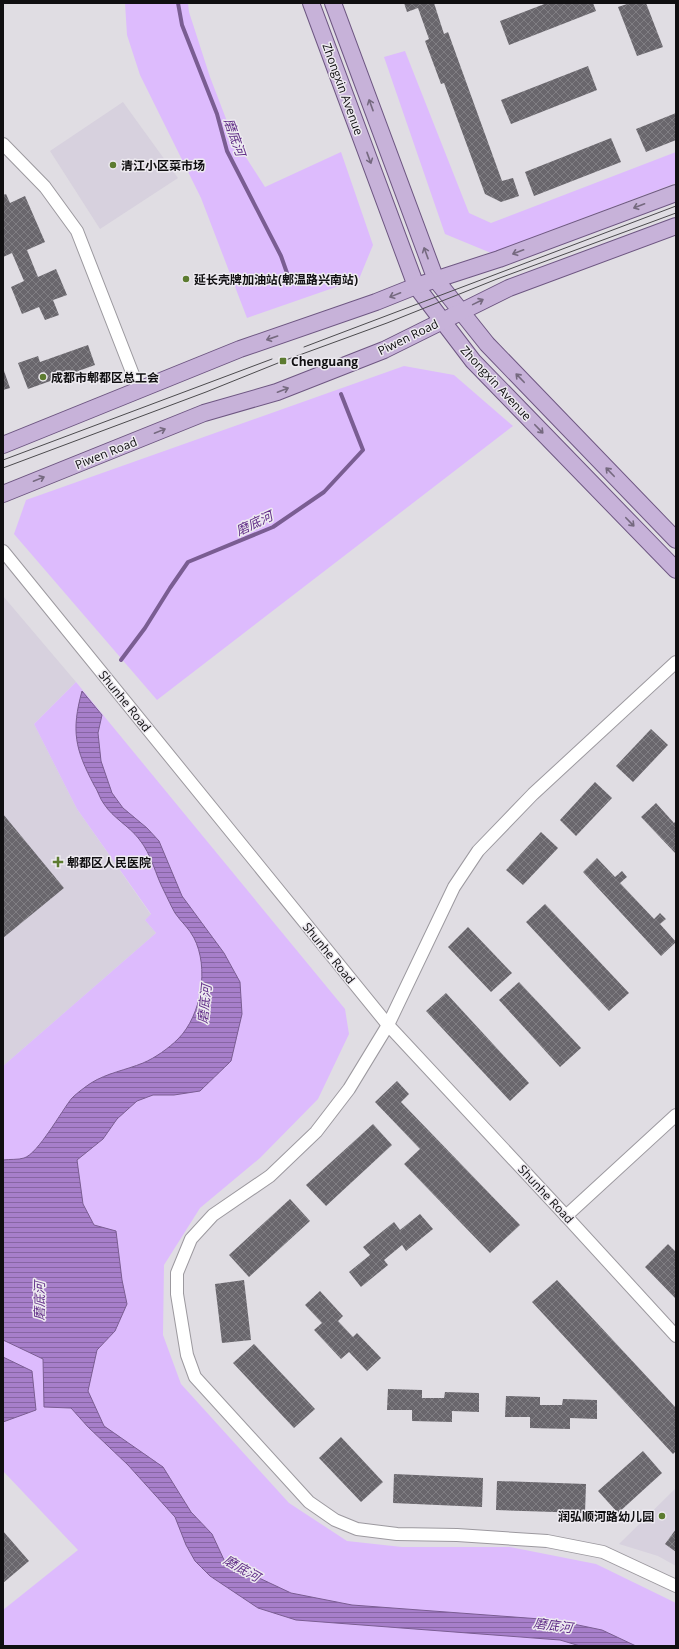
<svg xmlns="http://www.w3.org/2000/svg" width="679" height="1649" font-family="'Open Sans','Noto Sans SC',sans-serif">
<style>
.built{fill:#d7d1de}
.green{fill:#ddbbfd}
.water{fill:url(#water-rules);stroke:#7a5d92}
.lines{fill:none;stroke-linecap:round;stroke-linejoin:round}
.stream{stroke:#7a5d92;stroke-width:4}
.building{fill:url(#building-cross-hatch)}
.minor-casing{stroke:#9c999f;stroke-width:14}
.major-casing{stroke:#6e5782;stroke-width:18}
.minor{stroke:#fff;stroke-width:12}
.major{stroke:#c7b2d9;stroke-width:16}
.tram{stroke:#4c4b4e;stroke-width:1}
.oneway{stroke:#75697f}
.poi-dot{fill:#5c7b30;stroke:#edeaf0;stroke-width:1.5}
.labels{text-anchor:middle;dominant-baseline:central;stroke-width:3;stroke-linejoin:round;paint-order:stroke}
.street-label{font-size:12px;fill:#100f11;stroke:#edeaf0}
.poi-label{font-size:12px;font-weight:bold;fill:#100f11;stroke:#edeaf0;text-anchor:start}
.water-label{font-size:13px;font-style:italic;fill:#622f88;stroke:#edeaf0}
</style>
<defs>
<pattern id="water-rules" width="6" height="5" patternUnits="userSpaceOnUse"><rect width="6" height="5" fill="#a77fca"/><path d="M0 2.5h6" fill="none" stroke="#8766a3"/></pattern>
<pattern id="building-cross-hatch" width="8" height="8" patternUnits="userSpaceOnUse"><rect width="8" height="8" fill="#69666c"/><path d="M0 0l8 8M0 8l8-8" fill="none" stroke="#807e83"/></pattern>
</defs>
<rect width="100%" height="100%" fill="#e0dde3"/>
<g class="built">
<path d="M123 102 178 178 100 229 50 151Z"/>
<path d="M3 596 76 682 34 724 77 809 151 915 145 920 156 933 3 1066Z"/>
<path d="M676 1488V1566L658 1556 619 1544Z"/>
</g>
<g class="green">
<path d="M125 3H188L189 12 210 77 233 137 265 187 341 152 373 245 359 279 247 318 201 198 140 75 127 35Z"/>
<path d="M405 51 469 213 491 223 676 152V183L491 253 445 234 384 57Z"/>
<path d="M404 366 454 375 513 426 157 700 14 534 26 500Z"/>
<path d="M76 682 345 1009 349 1034 318 1099 260 1158 200 1208 164 1265 163 1335 181 1384 289 1503 347 1541 402 1547H510L596 1564 676 1603V1646H3V1610L78 1550 3 1471V1066L156 933 145 920 151 914 77 809 34 724Z"/>
</g>
<g class="water">
<path d="M82 691 102 715 98 733 101 761 112 793 123 808 147 828 159 841 182 896 224 953 240 982 242 1014 231 1061 200 1091 174 1095H153L137 1101 117 1119 103 1139 77 1160 83 1204 94 1225 116 1231 122 1280 127 1304 115 1331 97 1350 88 1391 104 1426 163 1467 191 1512 212 1534 225 1562 291 1593 352 1605 554 1620 602 1630 636 1646H580L560 1640 296 1620 258 1608 210 1576 195 1561 186 1545 175 1517 128 1465 88 1427 71 1408 44 1407 43 1359 3 1340V1160C10 1159 18 1160 24 1158 38 1154 62 1110 72 1098 77 1093 85 1087 91 1083 107 1073 126 1070 143 1063 155 1058 169 1048 178 1039 202 1015 209 967 194 938 189 928 181 922 175 913 171 906 168 899 164 891 155 874 152 855 139 839 129 826 113 818 104 804 100 799 98 791 94 785 75 749 71 731 82 691Z"/>
<path d="M3 1357 32 1371 36 1410 3 1422Z"/>
</g>
<g class="lines">
<g class="stream">
<path d="M178 3 182 25 217 114 227 151 281 256 287 273"/>
<path d="M121 660 145 628 170 588 188 562 273 527 324 492 363 450 341 394"/>
</g>
</g>
<g class="building">
<path d="M404 3H434L444 34 448 32 502 181 513 178 519 196 501 202 485 194 444 83 441 84 425 41 429 39 418 8 407 12Z"/>
<path d="M547 3H593L596 11 509 45 500 21Z"/>
<path d="M630 3H646L663 47 637 56 618 7Z"/>
<path d="M588 66 597 90 511 124 501 100Z"/>
<path d="M676 113V140L646 152 636 129Z"/>
<path d="M611 138 621 162 534 196 525 172Z"/>
<path d="M6 194 10 203 25 196 45 242 27 250 38 277 56 269 67 295 53 300 59 315 45 320 39 307 22 314 11 287 24 281 12 253 3 257V195Z"/>
<path d="M88 345 95 365 28 389 18 363 38 356 40 362Z"/>
<path d="M3 368 10 388 3 390Z"/>
<path d="M651 729 668 745 633 782 616 766Z"/>
<path d="M595 782 612 798 576 836 560 820Z"/>
<path d="M656 803 674 823 676 821V854L641 817Z"/>
<path d="M3 814 64 888 3 938Z"/>
<path d="M541 832 558 848 523 885 506 870Z"/>
<path d="M597 858 615 877 622 871 627 877 620 883 654 919 660 913 666 919 660 924 676 942 661 956 583 872Z"/>
<path d="M545 904 629 993 609 1011 526 922Z"/>
<path d="M468 927 512 973 491 992 448 947Z"/>
<path d="M519 982 581 1048 560 1067 499 1000Z"/>
<path d="M446 993 529 1083 510 1101 426 1011Z"/>
<path d="M397 1081 409 1094 401 1102 520 1225 490 1253 404 1164 420 1149 375 1102Z"/>
<path d="M373 1124 392 1145 326 1206 306 1185Z"/>
<path d="M290 1199 310 1221 249 1277 229 1255Z"/>
<path d="M420 1214 433 1229 406 1251 402 1245 384 1260 388 1265 361 1287 349 1272 370 1255 363 1247 394 1222 400 1230Z"/>
<path d="M668 1244 676 1252V1299L645 1267Z"/>
<path d="M244 1280 251 1340 222 1343 215 1284Z"/>
<path d="M557 1280 676 1408V1451L673 1454 532 1302Z"/>
<path d="M320 1291 343 1316 338 1321 353 1337 357 1333 381 1358 367 1371 349 1352 341 1359 314 1330 322 1323 305 1305Z"/>
<path d="M254 1344 315 1409 294 1428 233 1363Z"/>
<path d="M388 1389 422 1390V1398H444L445 1392 479 1393V1412L452 1411V1422L412 1421V1410H387Z"/>
<path d="M506 1396 540 1397V1405H562L563 1399 597 1400V1419L570 1418V1429L530 1428V1417H505Z"/>
<path d="M341 1437 383 1482 361 1502 319 1458Z"/>
<path d="M643 1451 662 1473 618 1513 598 1491Z"/>
<path d="M394 1474 483 1478 482 1507 393 1503Z"/>
<path d="M497 1481 586 1484 585 1513 496 1510Z"/>
<path d="M676 1529V1552L665 1544Z"/>
<path d="M3 1531 29 1561 3 1583Z"/>
</g>
<g class="lines">
<defs>
<g id="minor">
<path d="M3 144 45 187 77 231 139 390"/>
<path d="M3 551 388 1025 566 1216 676 1336"/>
<path d="M676 662 533 794 478 851 454 887 388 1025 349 1089 316 1132 270 1176 213 1215 191 1239 177 1273V1294L187 1355 195 1377 309 1502 335 1520 357 1529 397 1534 457 1535 547 1541 603 1552 676 1586"/>
<path d="M566 1216 676 1115"/>
</g>
<g id="major">
<path d="M311 3 416 286 473 361 676 570"/>
<path d="M333 3 436 280 487 344 676 540"/>
<path d="M3 445 240 349 376 302 416 286 499 259 676 193"/>
<path d="M3 494 204 413 277 392 384 350 509 288 676 226"/>
</g>
</defs>
<use href="#minor" class="minor-casing"/>
<use href="#major" class="major-casing"/>
<use href="#minor" class="minor"/>
<use href="#major" class="major"/>
<g class="tram">
<path d="M304 347 676 206"/>
<path d="M3 460 272 359"/>
<path d="M3 468 206 392 283 361 387 323 497 279 676 213"/>
</g>
</g>
<defs><path id="oneway-shaft" d="M-6 0H5M1.5-3L5.5 0L1.5 3" fill="none" stroke-width="1.6" stroke-linecap="round" stroke-linejoin="round"/></defs>
<g class="oneway">
<use href="#oneway-shaft" transform="translate(371 105) rotate(-110)"/>
<use href="#oneway-shaft" transform="translate(369 158) rotate(70)"/>
<use href="#oneway-shaft" transform="translate(639 206) rotate(159)"/>
<use href="#oneway-shaft" transform="translate(518 252) rotate(159)"/>
<use href="#oneway-shaft" transform="translate(426 253) rotate(-110)"/>
<use href="#oneway-shaft" transform="translate(395 295) rotate(158)"/>
<use href="#oneway-shaft" transform="translate(478 302) rotate(-26)"/>
<use href="#oneway-shaft" transform="translate(272 338) rotate(161)"/>
<use href="#oneway-shaft" transform="translate(520 378) rotate(-134)"/>
<use href="#oneway-shaft" transform="translate(283 390) rotate(-21)"/>
<use href="#oneway-shaft" transform="translate(539 429) rotate(46)"/>
<use href="#oneway-shaft" transform="translate(160 431) rotate(-22)"/>
<use href="#oneway-shaft" transform="translate(610 472) rotate(-134)"/>
<use href="#oneway-shaft" transform="translate(39 479) rotate(-22)"/>
<use href="#oneway-shaft" transform="translate(630 522) rotate(46)"/>
</g>
<g class="poi-dot">
<circle cx="113" cy="165" r="4"/>
<circle cx="186" cy="279" r="4"/>
<rect x="279" y="357" width="8" height="8" rx="2"/>
<circle cx="43" cy="377" r="4"/>
<path d="M56 856h4v4h4v4h-4v4h-4v-4h-4v-4h4z"/>
<circle cx="662" cy="1516" r="4"/>
</g>
<g class="labels">
<g class="street-label">
<text transform="translate(343 89) rotate(70)">Zhongxin Avenue</text>
<text transform="translate(408 337) rotate(-26)">Piwen Road</text>
<text transform="translate(496 383) rotate(47)">Zhongxin Avenue</text>
<text transform="translate(106 453) rotate(-22)">Piwen Road</text>
<text transform="translate(125 701) rotate(51)">Shunhe Road</text>
<text transform="translate(329 953) rotate(51)">Shunhe Road</text>
<text transform="translate(546 1194) rotate(47)">Shunhe Road</text>
</g>
<g class="poi-label">
<text x="121" y="165">清江小区菜市场</text>
<text x="194" y="279">延长壳牌加油站(郫温路兴南站)</text>
<text x="291" y="361">Chenguang</text>
<text x="51" y="377">成都市郫都区总工会</text>
<text x="67" y="862">郫都区人民医院</text>
<text x="654" y="1516" text-anchor="end">润弘顺河路幼儿园</text>
</g>
<g class="water-label">
<text transform="translate(235 137) rotate(71)">磨底河</text>
<text transform="translate(254 523) rotate(-25)">磨底河</text>
<text transform="translate(204 1004) rotate(-84)">磨底河</text>
<text transform="translate(39 1301) rotate(-89)">磨底河</text>
<text transform="translate(242 1568) rotate(30)">磨底河</text>
<text transform="translate(553 1625) rotate(8)">磨底河</text>
</g>
</g>
<rect width="679" height="1649" fill="none" stroke="#100f11" stroke-width="8"/>
</svg>
